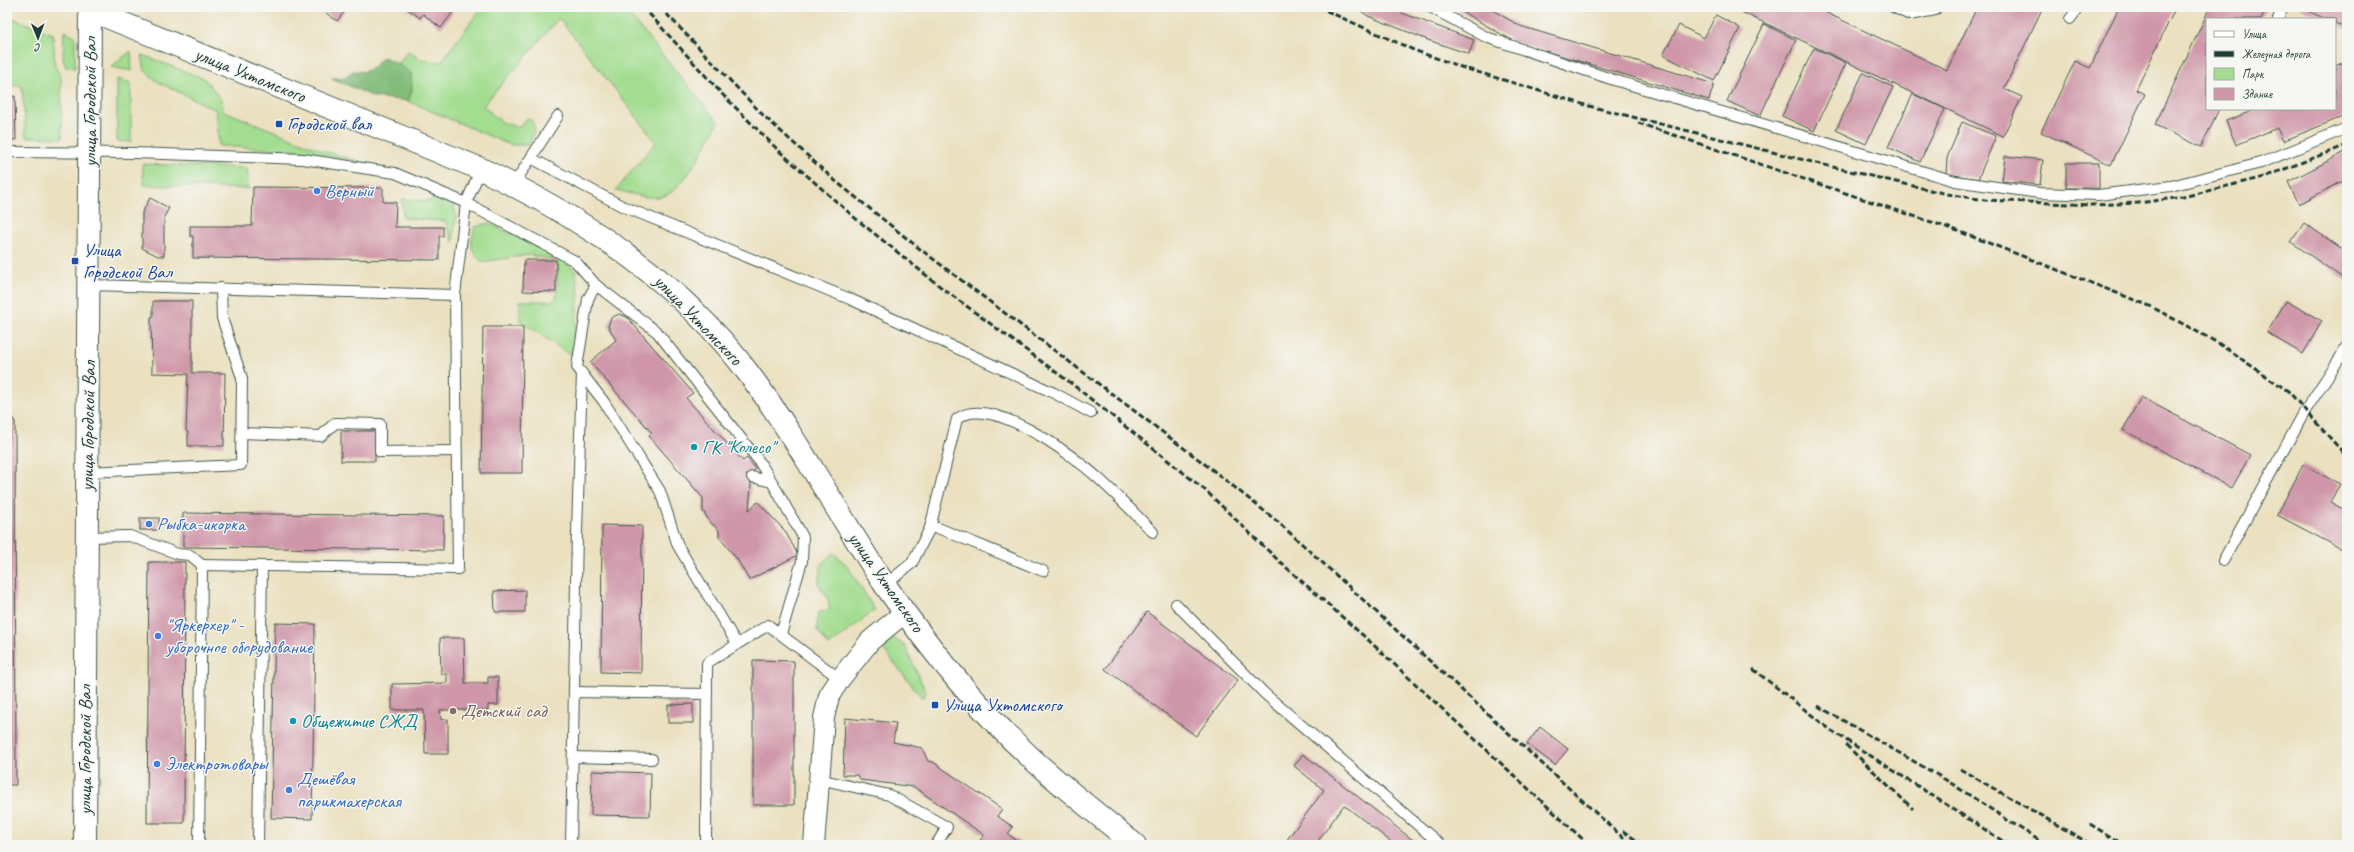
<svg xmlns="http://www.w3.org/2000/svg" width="2354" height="852" font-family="Caveat,sans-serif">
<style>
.green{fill:#a3dd90;stroke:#618d62}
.forest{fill:#82bc7a;stroke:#507c57}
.building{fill:#cf97a9}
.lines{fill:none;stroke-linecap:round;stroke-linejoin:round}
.service-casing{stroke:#3e5649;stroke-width:12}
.minor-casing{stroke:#3e5649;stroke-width:22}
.tertiary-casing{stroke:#3e5649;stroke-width:24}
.secondary-casing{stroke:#3e5649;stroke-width:24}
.service{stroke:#fff;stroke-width:10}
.minor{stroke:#fff;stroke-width:20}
.tertiary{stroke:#fff;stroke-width:22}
.secondary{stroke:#fff;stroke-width:22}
.rail{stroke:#1f3d34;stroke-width:3;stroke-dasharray:6 3;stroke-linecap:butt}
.transit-dot{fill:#1a4fb4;stroke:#f6f6f2;stroke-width:1.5}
.shop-dot{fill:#3f7fe0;stroke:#f6f6f2;stroke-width:1.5}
.culture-dot{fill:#0f9aa8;stroke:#f6f6f2;stroke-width:1.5}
.education-dot{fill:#8d6e63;stroke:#f6f6f2;stroke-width:1.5}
.labels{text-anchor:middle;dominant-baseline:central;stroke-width:3;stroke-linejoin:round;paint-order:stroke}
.street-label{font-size:19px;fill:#1f3d34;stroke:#f6f6f2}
.transit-label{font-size:19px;fill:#164399;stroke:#f6f6f2;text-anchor:start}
.shop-label{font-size:19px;fill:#366cbe;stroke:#f6f6f2;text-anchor:start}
.culture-label{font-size:19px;fill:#0d838f;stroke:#f6f6f2;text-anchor:start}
.education-label{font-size:19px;fill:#785e54;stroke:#f6f6f2;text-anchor:start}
</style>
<rect width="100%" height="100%" fill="#f6f6f2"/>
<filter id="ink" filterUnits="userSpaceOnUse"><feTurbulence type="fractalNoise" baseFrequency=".025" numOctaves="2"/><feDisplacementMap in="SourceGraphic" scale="8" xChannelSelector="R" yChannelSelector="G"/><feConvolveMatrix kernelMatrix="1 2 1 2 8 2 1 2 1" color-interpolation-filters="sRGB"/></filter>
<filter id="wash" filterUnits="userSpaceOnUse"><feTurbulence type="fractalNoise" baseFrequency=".012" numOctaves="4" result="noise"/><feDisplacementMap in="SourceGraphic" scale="16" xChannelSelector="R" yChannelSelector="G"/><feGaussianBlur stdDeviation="0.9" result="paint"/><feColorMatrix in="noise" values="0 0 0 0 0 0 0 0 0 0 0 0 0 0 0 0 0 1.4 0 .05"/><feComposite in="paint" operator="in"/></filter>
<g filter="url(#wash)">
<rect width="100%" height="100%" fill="#ebe1c1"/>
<g class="green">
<path d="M482 7H623L718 122C709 140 684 190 664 196 650 201 630 193 616 190L656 142 559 18 483 106 502 122 519 128 527 118 532 121 535 128 529 145H510L408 101 412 89 411 74 398 64 408 51 420 59 441 62Z"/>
<path d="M7 16 53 34 55 66 61 77 62 138 26 137 22 86 7 85Z"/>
<path d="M64 31 75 36V68L66 67 63 60Z"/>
<path d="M131 51 132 71 111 67Z"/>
<path d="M142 55 205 79 222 101 224 111 324 151 386 169 304 151 219 146 216 110 158 82 145 71Z"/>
<path d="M117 79 131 83V142L117 141Z"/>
<path d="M142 164 247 168 249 189 144 185Z"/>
<path d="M432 194 453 202 456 215 453 242 445 221 403 218 402 199 431 201Z"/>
<path d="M489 223 560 258 575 270 579 293 572 356 520 321V301H552L557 296 558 260 528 255 482 262C469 248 470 245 475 227Z"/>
<path d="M833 553 846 564 875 610 829 646 817 630 818 613 830 609 827 597 818 584 822 563Z"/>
<path d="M892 637 905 646 926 693 922 698 877 641Z"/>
</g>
<path class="forest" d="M384 57 398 64 411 73 412 90 408 101 374 97 332 78H343L353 71C371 74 371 67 384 57Z"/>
<g id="blocks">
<g class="building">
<path d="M318 7H348L337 21Z"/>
<path d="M405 7H447L453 12 441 28 423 14 420 18Z"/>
<path d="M1355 7H1386L1474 40 1469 54 1428 40 1368 16Z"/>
<path d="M1454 7H1487L1520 26 1714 84 1709 100 1515 42Z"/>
<path d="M1731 7H1814L1947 70 1977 7H2043L2004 89 2022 97 2003 136Z"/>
<path d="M2119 7H2176L2136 90 2145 94 2111 165 2041 132 2075 61 2090 68Z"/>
<path d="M2210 7H2266L2261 19H2207V109H2219L2201 147 2155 125Z"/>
<path d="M2299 7H2347V29L2335 23V19H2326Z"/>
<path d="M1716 15 1740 28 1714 81 1663 55 1679 25 1704 38Z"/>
<path d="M1764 24 1796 40 1760 116 1727 101Z"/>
<path d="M1814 48 1846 63 1814 131 1782 116Z"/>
<path d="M2347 61V115L2283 141 2277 128 2236 145 2226 121 2257 109H2335V66Z"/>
<path d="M1863 73 1893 87 1866 144 1836 130Z"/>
<path d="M1913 94 1945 109 1920 162 1888 147Z"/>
<path d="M15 96 16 140H7V97Z"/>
<path d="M1962 122 1996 136 1978 179 1946 174 1947 158Z"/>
<path d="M2347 151V179L2299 204 2288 182Z"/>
<path d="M2005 156 2043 160 2040 185 2002 181Z"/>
<rect x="2066" y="163" width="33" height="25"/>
<path d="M253 187 383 188V202H396L395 227H443V236H439V260L193 258V236H190V226H252Z"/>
<path d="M150 198 169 208 164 217V256H158L142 248V213Z"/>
<path d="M2304 223 2347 252V281L2291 242Z"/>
<path d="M524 260H556V292L523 291Z"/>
<path d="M153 301H192V373H225L224 446H188V432L186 431 188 374 152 373 151 317H153Z"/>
<path d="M2286 301 2322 321 2303 354 2267 333Z"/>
<path d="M619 314 627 317 693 393 686 398 743 461 747 458 756 469 752 472 749 510 758 502 785 531 798 555 749 580 737 559 719 537V530L710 522 703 511V498L649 436 652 433 590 362 616 340 608 326 611 318Z"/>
<path d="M483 327H523L522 473H481Z"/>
<path d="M2141 397 2250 455 2232 488 2123 430Z"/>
<path d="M7 410 15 422 16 785H7Z"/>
<rect x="341" y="431" width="34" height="30"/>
<path d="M2303 465 2340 484 2330 502 2347 511V552L2277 515Z"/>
<path d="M183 513 444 516 443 550 183 547Z"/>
<rect x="140" y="518" width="19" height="12"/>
<path d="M602 525 642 526 641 673 601 672Z"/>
<path d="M149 562H185L184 823H147Z"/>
<path d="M525 590V612H495L494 591Z"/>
<path d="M1147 612 1238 680 1196 736 1105 669Z"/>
<path d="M275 623 315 624 312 819 271 818Z"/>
<path d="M440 638H464L465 683H488V677H498V705H488V710H440L441 720 448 719V754H425L424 710H392V684L447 683V674H441Z"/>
<path d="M753 660 794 661V805H753Z"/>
<path d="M693 704V723H668V705Z"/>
<path d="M845 718 896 723 893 742 922 748 928 761 933 762 1002 809 997 816 1013 827 1008 834 1023 845H977L984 835 914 787 861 780 857 775H843Z"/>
<path d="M1540 727 1568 749 1555 765 1527 744Z"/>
<path d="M1303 754 1366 803 1419 845H1395L1344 805 1315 845H1283L1324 790 1294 766Z"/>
<path d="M592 771 651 773 650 816 591 815Z"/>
</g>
</g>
</g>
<g filter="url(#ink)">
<use href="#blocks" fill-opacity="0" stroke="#3e5649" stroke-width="1"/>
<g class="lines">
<defs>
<g id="service">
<path d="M1430 7 1486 37 1614 80 1955 181 2039 193 2098 195 2171 186 2261 163 2347 128"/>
<path d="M1893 7 1910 15 1935 10 1936 7"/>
<path d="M2070 19 2079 7"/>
<path d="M2278 19 2283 7"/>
<path d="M7 152 135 153 303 159 395 173 466 203 575 261 596 285 657 332 759 461 772 482"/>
<path d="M531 158 622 206 850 299 1054 393 1091 413"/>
<path d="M514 184 558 116"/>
<path d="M89 285 455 295 458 569 202 565"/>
<path d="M596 285 588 299 577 367 604 402 660 491 678 546 737 644"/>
<path d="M455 295 466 203 481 169"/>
<path d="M242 433 321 436 335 423 380 424V452L456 451"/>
<path d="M87 472 241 465 242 378 222 318 221 288"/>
<path d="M752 477 772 482 803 537 802 561 781 634"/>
<path d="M930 528 957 419C989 393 1073 455 1098 478 1117 495 1135 514 1153 532"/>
<path d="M87 537 130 536 178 554 190 555 202 565 199 845"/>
<path d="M2223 561 2305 411 2347 347"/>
<path d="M885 585 912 563 930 528H938L1043 571"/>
<path d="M1176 604 1265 694 1441 845"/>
<path d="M574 692 707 694"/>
<path d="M573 757 652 759"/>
<path d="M819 779 889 795 947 827 936 845"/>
<path d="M258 845 262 566"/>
<path d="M571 845 577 532 582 373"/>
<path d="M706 845 707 663 768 625 840 679"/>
</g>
<path id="minor" d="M814 845 824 718 829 696 840 679 870 641 904 613"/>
<path id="tertiary" d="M90 10 481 169C583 218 681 282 749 374 799 441 839 516 885 585 925 642 977 708 1028 755 1062 787 1099 815 1135 845"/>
<path id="secondary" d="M85 845 90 7"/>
</defs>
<use href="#service" class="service-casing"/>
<use href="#minor" class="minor-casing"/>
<use href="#tertiary" class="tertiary-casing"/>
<use href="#secondary" class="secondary-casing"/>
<use href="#service" class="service"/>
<use href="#minor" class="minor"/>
<use href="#tertiary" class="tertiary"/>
<use href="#secondary" class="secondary"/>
<g class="rail">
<path d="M643 7 723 95 778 150 855 218 942 288 1072 384 1205 490 1280 562 1366 638 1589 845"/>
<path d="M660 7 763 115 833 179 920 249 1214 471 1278 522 1631 845"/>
<path d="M1318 7 1416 51 1464 68 1589 106 1820 164 1947 194 1985 200 2091 205 2138 203 2183 197 2264 177 2347 145"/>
<path d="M1638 123 1958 231 2150 306 2218 343 2288 391 2347 457"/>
<path d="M1753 669 1832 731 2009 845"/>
<path d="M1818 706 1946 780 2046 845"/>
<path d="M1846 745 1913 809"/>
<path d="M1960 769 2092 845"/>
<path d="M2090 824 2124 845"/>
<path d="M1623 831 1643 845"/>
</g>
</g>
</g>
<g class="transit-dot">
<rect x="275" y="120" width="8" height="8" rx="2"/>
<rect x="71" y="257" width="8" height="8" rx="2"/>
<rect x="931" y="701" width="8" height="8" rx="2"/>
</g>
<g class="shop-dot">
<circle cx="317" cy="191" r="4"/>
<circle cx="149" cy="524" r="4"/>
<circle cx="158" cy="636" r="4"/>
<circle cx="157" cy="764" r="4"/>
<circle cx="289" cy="790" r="4"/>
</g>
<g class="culture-dot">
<circle cx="694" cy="447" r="4"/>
<circle cx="293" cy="721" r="4"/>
</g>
<circle class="education-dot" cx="453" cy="711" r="4"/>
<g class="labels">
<g class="street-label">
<text transform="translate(250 75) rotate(22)">улица Ухтомского</text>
<text transform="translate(90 102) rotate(-90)">улица Городской Вал</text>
<text transform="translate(698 320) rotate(46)">улица Ухтомского</text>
<text transform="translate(88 426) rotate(-89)">улица Городской Вал</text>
<text transform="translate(886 582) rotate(55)">улица Ухтомского</text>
<text transform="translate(85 750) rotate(-90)">улица Городской Вал</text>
</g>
<g class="transit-label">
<text x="287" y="124">Городской вал</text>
<text x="83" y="250">Улица<tspan x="83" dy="22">Городской Вал</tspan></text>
<text x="943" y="705">Улица Ухтомского</text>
</g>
<g class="shop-label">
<text x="325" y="191">Верный</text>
<text x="157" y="524">Рыбка-икорка</text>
<text x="166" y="625">"Яркерхер" -<tspan x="166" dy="22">уборочное оборудование</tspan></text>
<text x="165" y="764">Электротовары</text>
<text x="297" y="779">Дешёвая<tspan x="297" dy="22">парикмахерская</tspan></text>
</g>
<g class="culture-label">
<text x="702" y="447">ГК "Колесо"</text>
<text x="301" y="721">Общежитие СЖД</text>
</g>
<g class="education-label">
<text x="461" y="711">Детский сад</text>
</g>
</g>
<rect width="2354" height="852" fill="none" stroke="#f6f6f2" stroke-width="24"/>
<rect x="2206" y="18" width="130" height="92" fill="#f6f6f2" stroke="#a0aca6"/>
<rect x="2214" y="31" width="20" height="6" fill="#ffffff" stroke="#a0aca6"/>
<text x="2242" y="38" font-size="12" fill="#1f3d34">Улица</text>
<rect x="2214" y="51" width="20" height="6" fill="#1f3d34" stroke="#a0aca6"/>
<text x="2242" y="58" font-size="12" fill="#1f3d34">Железная дорога</text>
<rect x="2214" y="68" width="20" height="12" fill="#a3dd90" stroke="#a0aca6"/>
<text x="2242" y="78" font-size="12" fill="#1f3d34">Парк</text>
<rect x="2214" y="88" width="20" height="12" fill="#cf97a9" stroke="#a0aca6"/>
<text x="2242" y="98" font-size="12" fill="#1f3d34">Здание</text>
<g transform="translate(38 38) rotate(179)" stroke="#f6f6f2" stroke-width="3" paint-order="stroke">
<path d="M0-3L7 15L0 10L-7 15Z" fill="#1f3d34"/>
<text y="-6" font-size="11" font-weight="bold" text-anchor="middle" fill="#1f3d34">С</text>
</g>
</svg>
